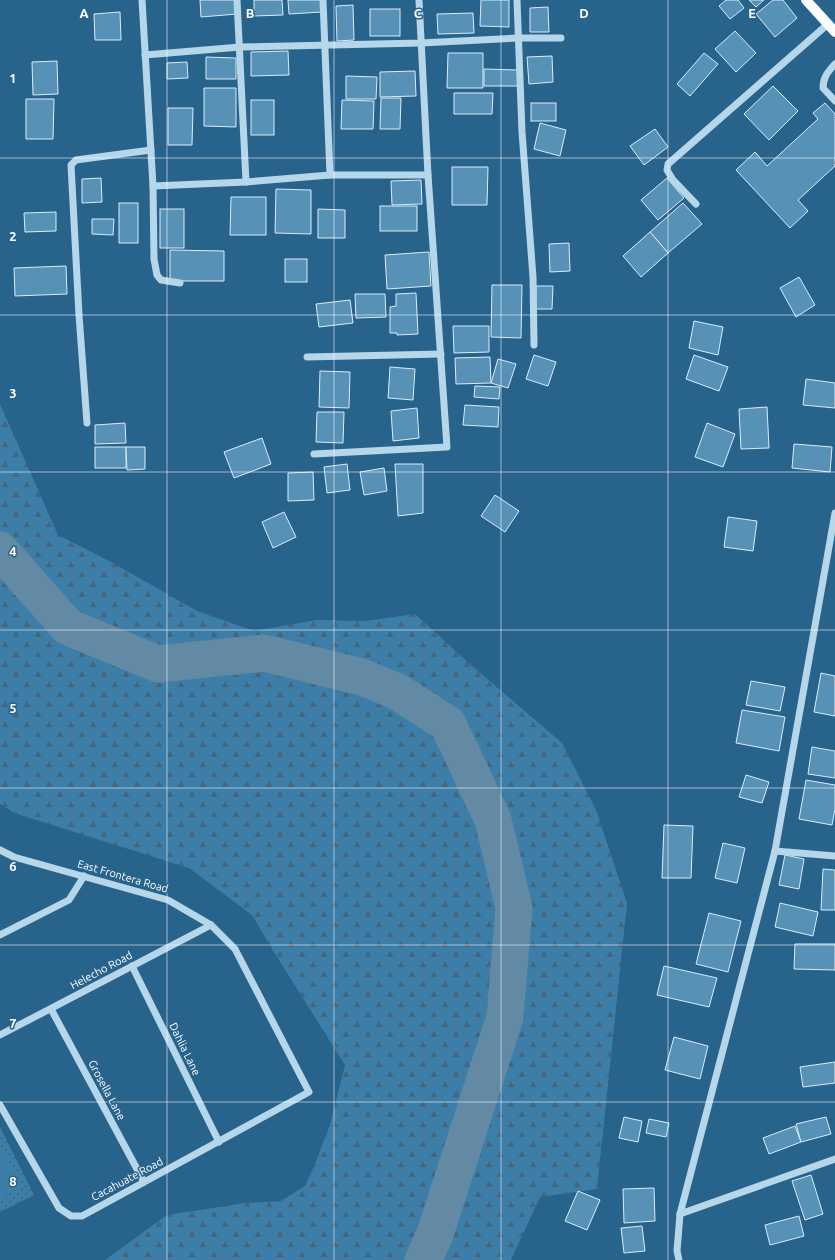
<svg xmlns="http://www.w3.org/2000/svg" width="835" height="1260" font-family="Ubuntu,sans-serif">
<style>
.forest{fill:url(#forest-firs)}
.park{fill:url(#park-dots)}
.pitch{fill:#3c7ea8}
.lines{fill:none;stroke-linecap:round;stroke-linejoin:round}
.river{stroke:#638aa4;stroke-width:37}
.building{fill:#5891b6;stroke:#daecf8}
.minor{stroke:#b6d6ea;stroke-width:7}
.major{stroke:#fafcfe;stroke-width:10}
.grid{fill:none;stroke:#fff;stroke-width:1;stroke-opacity:0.55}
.labels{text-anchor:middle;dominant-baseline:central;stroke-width:3;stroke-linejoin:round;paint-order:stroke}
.street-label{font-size:11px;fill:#fff;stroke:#28638b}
.grid-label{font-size:13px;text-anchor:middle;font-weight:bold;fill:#fff;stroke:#28638b;stroke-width:3;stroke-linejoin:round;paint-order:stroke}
</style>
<defs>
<pattern id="forest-firs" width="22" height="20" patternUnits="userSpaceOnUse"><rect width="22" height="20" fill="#3c7ea8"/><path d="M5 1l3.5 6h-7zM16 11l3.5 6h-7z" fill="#44657a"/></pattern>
<pattern id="park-dots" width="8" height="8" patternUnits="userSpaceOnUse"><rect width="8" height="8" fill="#3c7ea8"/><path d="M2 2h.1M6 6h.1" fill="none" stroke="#44657a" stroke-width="1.8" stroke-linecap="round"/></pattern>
</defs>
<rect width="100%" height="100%" fill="#28638b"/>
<path class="forest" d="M0 404 58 535 113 563 197 611 254 631 317 620 365 621 415 614 472 666 562 743 596 810 627 903 597 1189 540 1197 511 1260H105L167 1215 245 1203 281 1201 305 1186 315 1164 330 1125 345 1065 272 949 252 915 189 868 14 813 0 804Z"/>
<path class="park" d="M0 1127 34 1195 0 1212Z"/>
<path class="pitch" d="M0 1145 21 1186 0 1197Z"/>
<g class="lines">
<path class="river" d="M0 550 68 627 158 664 264 653 362 677 398 692 448 724 493 820 514 908 505 1017 435 1234 423 1260"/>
</g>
<g class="building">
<path d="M200 0H236L237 14 201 17Z"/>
<path d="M254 0H282L283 15 254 16Z"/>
<path d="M288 0H322V12L289 14Z"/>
<path d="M481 0H509V27L480 26Z"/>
<path d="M726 0H738L744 8 730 19 719 6Z"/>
<path d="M749 0H764L756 7Z"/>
<path d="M773 0H783L797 18 775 37 756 14Z"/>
<path d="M353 5 354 40 337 41 336 6Z"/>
<path d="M548 7 549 32H530V8Z"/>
<rect x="370" y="9" width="30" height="27"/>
<path d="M120 12 121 40H95L94 14Z"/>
<path d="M473 13 474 33 438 34 437 14Z"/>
<path d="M735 31 756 53 736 72 715 49Z"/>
<path d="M288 51 289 75 251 76V52Z"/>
<path d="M448 53H483V88H447Z"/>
<path d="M704 53 718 64 690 96 677 84Z"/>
<path d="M552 56 553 82 529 84 527 57Z"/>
<path d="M206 57 236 58V79H206Z"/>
<path d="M57 61 58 94 33 95 32 62Z"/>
<path d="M187 62 188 78 167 79V63Z"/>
<path d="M484 69 518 70V86H484Z"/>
<path d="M415 71 416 96 380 97V72Z"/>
<path d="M346 76 377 77 376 99H346Z"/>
<path d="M773 86 798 111 769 140 744 114Z"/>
<path d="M204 88H236V127L204 126Z"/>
<path d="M454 93H493L492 114H454Z"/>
<path d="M381 98H401L400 129H380Z"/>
<path d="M26 99H54L53 139H26Z"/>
<rect x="251" y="100" width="23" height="35"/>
<path d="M342 100 374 101 373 129H341Z"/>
<rect x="531" y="103" width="25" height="18"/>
<path d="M825 103 835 114V166L798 200 808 211 790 228 736 170 755 152 767 166 818 119 813 113Z"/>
<path d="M168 108H193L192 145H168Z"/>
<path d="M540 123 566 130 560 156 534 149Z"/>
<path d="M655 129 668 147 644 165 630 146Z"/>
<path d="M452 167H488L487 205H452Z"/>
<path d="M101 178 102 202 82 203V179Z"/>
<path d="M667 178 684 198 658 220 641 200Z"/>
<path d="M421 180 422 204 392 205 391 181Z"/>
<path d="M276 189 311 190V234L275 233Z"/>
<path d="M231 197H266V235H230Z"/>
<rect x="119" y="203" width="19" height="40"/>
<path d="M683 203 702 224 668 253 650 232Z"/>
<rect x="380" y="206" width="37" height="25"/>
<rect x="160" y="209" width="24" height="39"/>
<path d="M318 209 345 210V238H318Z"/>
<path d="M56 212V231L25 232 24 213Z"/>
<path d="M92 219H114L113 235 92 234Z"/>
<path d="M650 232 668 253 641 277 623 256Z"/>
<path d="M569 243 570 271 550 272 549 244Z"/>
<path d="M170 250 224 251V281H170Z"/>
<path d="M429 252 431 286 387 289 385 255Z"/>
<rect x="285" y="259" width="22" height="23"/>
<path d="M66 266 67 294 15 296 14 268Z"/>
<path d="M799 277 815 305 796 317 780 288Z"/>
<path d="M492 285H522L521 338 491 337Z"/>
<path d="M536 286H553L552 309H536Z"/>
<path d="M416 293 418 334 397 335V333H390V307L396 306V294Z"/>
<path d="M355 294H385L386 317 356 318Z"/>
<path d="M350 300 353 323 319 327 316 304Z"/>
<path d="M694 321 723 327 718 355 689 348Z"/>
<path d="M453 326H489V352L454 353Z"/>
<path d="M534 355 556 362 548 386 526 379Z"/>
<path d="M694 355 728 367 719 391 686 379Z"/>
<path d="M490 357 491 383 456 384 455 358Z"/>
<path d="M498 359 516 364 508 388 491 383Z"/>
<path d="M390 367 415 369 413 400 388 398Z"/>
<path d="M320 371 350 372 349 408 319 407Z"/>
<path d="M806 379 835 383V408L803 405Z"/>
<path d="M475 386 500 387 499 399 474 397Z"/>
<path d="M465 405 499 407 498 427 463 425Z"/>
<path d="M767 407 769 448 741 449 739 409Z"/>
<path d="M417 408 419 438 393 441 391 411Z"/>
<path d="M317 412H344L343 443 316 442Z"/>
<path d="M125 423 126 443 95 444V425Z"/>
<path d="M707 423 735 434 723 467 695 457Z"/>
<path d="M262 438 271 464 234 478 224 452Z"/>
<path d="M794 444 832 447 830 472 792 468Z"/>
<rect x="95" y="447" width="31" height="21"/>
<path d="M126 447H145V469L127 470Z"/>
<path d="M347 464 350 490 327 493 324 467Z"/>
<path d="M395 464H423V513L398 516Z"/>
<path d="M384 468 387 491 364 495 360 472Z"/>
<path d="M313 472 314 500 288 501V473Z"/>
<path d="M495 495 519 511 505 532 481 516Z"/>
<path d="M284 512 296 537 273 548 262 522Z"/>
<path d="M728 517 757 521 753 551 724 547Z"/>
<path d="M821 673 835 676V716L814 712Z"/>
<path d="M751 681 785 687 780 711 746 705Z"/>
<path d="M742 710 785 717 779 751 736 743Z"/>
<path d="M812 747 835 751V778L808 774Z"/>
<path d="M746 775 769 782 762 803 739 797Z"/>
<path d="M806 780 835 785V809L832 825 799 819Z"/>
<path d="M664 825 693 826 691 878H662Z"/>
<path d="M723 843 745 848 737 883 715 878Z"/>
<path d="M785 855 804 859 799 889 779 885Z"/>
<path d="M823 869 835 870V910H821Z"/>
<path d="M780 903 818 912 813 936 775 927Z"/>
<path d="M709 913 741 921 728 972 696 964Z"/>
<path d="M795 944H835V970L794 969Z"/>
<path d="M664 966 717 978 709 1007 657 995Z"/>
<path d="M674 1037 708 1046 700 1079 665 1070Z"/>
<path d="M835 1062V1083L803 1087 800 1067Z"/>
<path d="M624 1117 642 1121 638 1142 619 1138Z"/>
<path d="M826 1117 831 1134 801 1142 796 1124Z"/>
<path d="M649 1119 669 1123 666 1137 646 1133Z"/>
<path d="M795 1126 801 1142 769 1154 763 1138Z"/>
<path d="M811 1175 823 1214 805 1220 792 1181Z"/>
<path d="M654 1188 655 1221 624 1223 623 1189Z"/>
<path d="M578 1191 600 1200 587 1230 565 1221Z"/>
<path d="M799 1216 804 1236 770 1245 765 1225Z"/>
<path d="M642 1226 645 1251 624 1253 621 1228Z"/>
</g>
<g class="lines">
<g class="minor">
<path d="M142 0 153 186 246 182 330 175H428"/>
<path d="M237 0 246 182"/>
<path d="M323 0 330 175"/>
<path d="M517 0 522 132 533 277 534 345"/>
<path d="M145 55 240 47 421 43 518 38H561"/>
<path d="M835 64C828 72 823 77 823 88L835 101"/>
<path d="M153 186 154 259 157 275 161 280 180 283"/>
<path d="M696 204 673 180 667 170 668 164 828 24"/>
<path d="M307 357 441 354"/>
<path d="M87 423 79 315 71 165 76 160 151 150"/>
<path d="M314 454 447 447 428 175 419 0"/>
<path d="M0 850 14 857 168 900 211 925 235 949 309 1092 82 1216H71L59 1208 0 1105"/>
<path d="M775 851 835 856"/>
<path d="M0 935 69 900 84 876"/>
<path d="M132 966 219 1142"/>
<path d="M51 1009 144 1182"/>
<path d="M0 1035 211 925"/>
<path d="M680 1214 835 1159"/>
<path d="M679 1260 677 1251 680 1214 775 851 835 513"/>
</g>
<path class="major" d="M806 0 835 32"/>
</g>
<path class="grid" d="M167 0V1260M334 0V1260M501 0V1260M668 0V1260M0 158H835M0 315H835M0 472H835M0 630H835M0 788H835M0 945H835M0 1102H835"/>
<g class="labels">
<g class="street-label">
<text transform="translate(123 876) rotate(16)">East Frontera Road</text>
<text transform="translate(101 970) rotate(-28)">Helecho Road</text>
<text transform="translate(185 1049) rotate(64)">Dahlia Lane</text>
<text transform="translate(107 1090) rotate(62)">Grosella Lane</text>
<text transform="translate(127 1179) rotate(-28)">Cacahuate Road</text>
</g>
</g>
<g class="grid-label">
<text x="84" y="18">A</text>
<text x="250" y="18">B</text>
<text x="418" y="18">C</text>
<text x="584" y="18">D</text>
<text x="752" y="18">E</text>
<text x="13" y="83">1</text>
<text x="13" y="241">2</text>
<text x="13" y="398">3</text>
<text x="13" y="556">4</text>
<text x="13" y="713">5</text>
<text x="13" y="871">6</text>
<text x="13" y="1028">7</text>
<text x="13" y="1186">8</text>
</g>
</svg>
